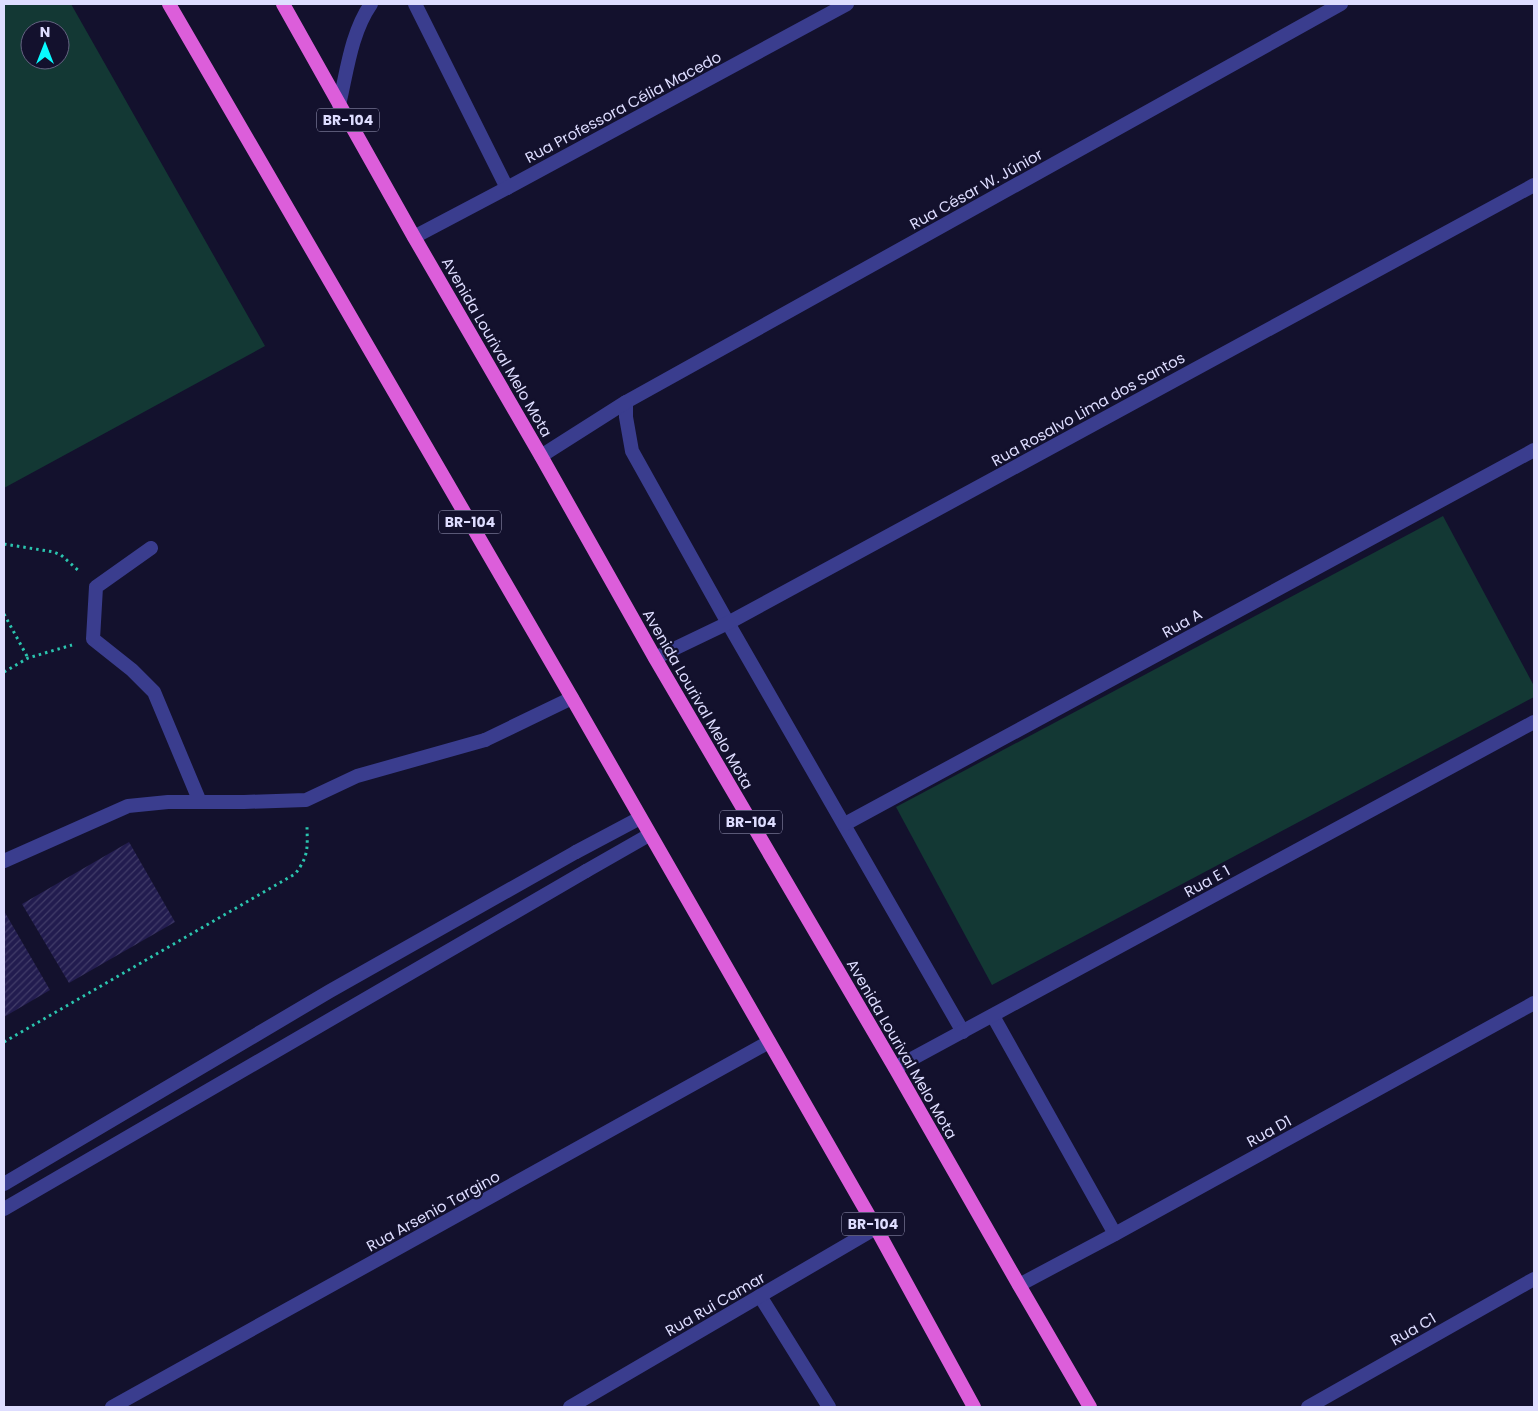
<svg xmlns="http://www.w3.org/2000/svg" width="1538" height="1411" font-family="Poppins,sans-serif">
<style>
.park{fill:#133834;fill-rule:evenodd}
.building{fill:url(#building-hatch)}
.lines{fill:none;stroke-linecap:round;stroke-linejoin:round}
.path{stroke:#2bc5af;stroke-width:3;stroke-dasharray:2.5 4;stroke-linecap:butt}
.service{stroke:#3a3d8e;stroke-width:14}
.minor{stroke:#3a3d8e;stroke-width:14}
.trunk{stroke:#dc5eda;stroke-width:14}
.labels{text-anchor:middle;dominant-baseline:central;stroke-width:4.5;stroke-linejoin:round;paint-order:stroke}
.shield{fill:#13112d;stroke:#a1a0c0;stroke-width:1}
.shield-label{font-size:14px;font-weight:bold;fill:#deddff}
.street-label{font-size:15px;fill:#deddff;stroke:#13112d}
</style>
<defs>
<pattern id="building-hatch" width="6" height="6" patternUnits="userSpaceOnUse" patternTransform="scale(1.25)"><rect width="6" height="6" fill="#221c4f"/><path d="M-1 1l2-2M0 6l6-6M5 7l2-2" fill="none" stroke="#423d69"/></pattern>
</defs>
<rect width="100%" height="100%" fill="#13112d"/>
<g class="park">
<path d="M4 4H71L265 346 4 488ZM30 30H60V60H30Z"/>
<path d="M1443 516 1534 686V697L992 985 896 807Z"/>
</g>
<g class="building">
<path d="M129 842 175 922 69 983 22 904Z"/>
<path d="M4 911 50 990 4 1017Z"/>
</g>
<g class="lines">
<g class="path">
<path d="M4 544 54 552 61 555 79 571"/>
<path d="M4 614 28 658"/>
<path d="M4 672 28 658 72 645"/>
<path d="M4 1042 295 874C310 855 307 846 307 823"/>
</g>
<g class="service">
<path d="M151 548 96 587 93 639 132 670 154 692 200 802"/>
<path d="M4 861 128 806 168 802H244L306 800 357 776 485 740"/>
<path d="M4 1184 330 991 576 852"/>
<path d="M4 1209 586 871"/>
</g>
<g class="minor">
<path d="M415 4 507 188"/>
<path d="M339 105C347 71 351 33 371 4"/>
<path d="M414 237 507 188 847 4"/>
<path d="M626 402V417L632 451 728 623 963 1032"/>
<path d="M541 456 626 402 1341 4"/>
<path d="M655 658 728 623 1534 185"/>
<path d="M485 740 572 698"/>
<path d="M845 824 1534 450"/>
<path d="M576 852 640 818"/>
<path d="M586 871 649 835"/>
<path d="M993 1016 1115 1234"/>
<path d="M895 1068 1534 722"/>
<path d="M1019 1285 1115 1234 1534 1003"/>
<path d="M760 1296 829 1407"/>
<path d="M112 1407 769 1042"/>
<path d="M570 1407 876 1228"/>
<path d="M1308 1407 1534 1279"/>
</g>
<g class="trunk">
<path d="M169 4 572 698 876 1228 974 1407"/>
<path d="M283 4 414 237 541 456 655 658 895 1068 1019 1285 1090 1407"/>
</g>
</g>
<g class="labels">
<g class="shield">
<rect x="317" y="108.5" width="62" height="23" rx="4"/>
<rect x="439" y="510.5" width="62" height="23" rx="4"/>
<rect x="720" y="810.5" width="62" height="23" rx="4"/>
<rect x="842" y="1212.5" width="62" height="23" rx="4"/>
</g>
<g class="shield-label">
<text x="348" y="120">BR-104</text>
<text x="470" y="522">BR-104</text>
<text x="751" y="822">BR-104</text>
<text x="873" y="1224">BR-104</text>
</g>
<g class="street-label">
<text transform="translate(623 107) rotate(-28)">Rua Professora Célia Macedo</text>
<text transform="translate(976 189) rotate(-29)">Rua César W. Júnior</text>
<text transform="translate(497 347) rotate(60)">Avenida Lourival Melo Mota</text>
<text transform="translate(1088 409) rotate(-29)">Rua Rosalvo Lima dos Santos</text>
<text transform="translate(1182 623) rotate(-29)">Rua A</text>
<text transform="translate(698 699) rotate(60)">Avenida Lourival Melo Mota</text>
<text transform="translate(1207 881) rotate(-29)">Rua E 1</text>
<text transform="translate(902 1049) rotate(60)">Avenida Lourival Melo Mota</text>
<text transform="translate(1269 1131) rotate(-29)">Rua D1</text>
<text transform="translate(433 1211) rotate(-29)">Rua Arsenio Targino</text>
<text transform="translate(715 1304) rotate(-30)">Rua Rui Camar</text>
<text transform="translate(1413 1329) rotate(-30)">Rua C1</text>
</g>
</g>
<rect width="1538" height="1411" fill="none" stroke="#deddff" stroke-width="10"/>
<g transform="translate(45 45)"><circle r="24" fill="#13112d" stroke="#646381"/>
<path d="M0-4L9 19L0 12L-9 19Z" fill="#09faff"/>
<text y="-8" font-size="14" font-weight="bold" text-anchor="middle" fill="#deddff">N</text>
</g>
</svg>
